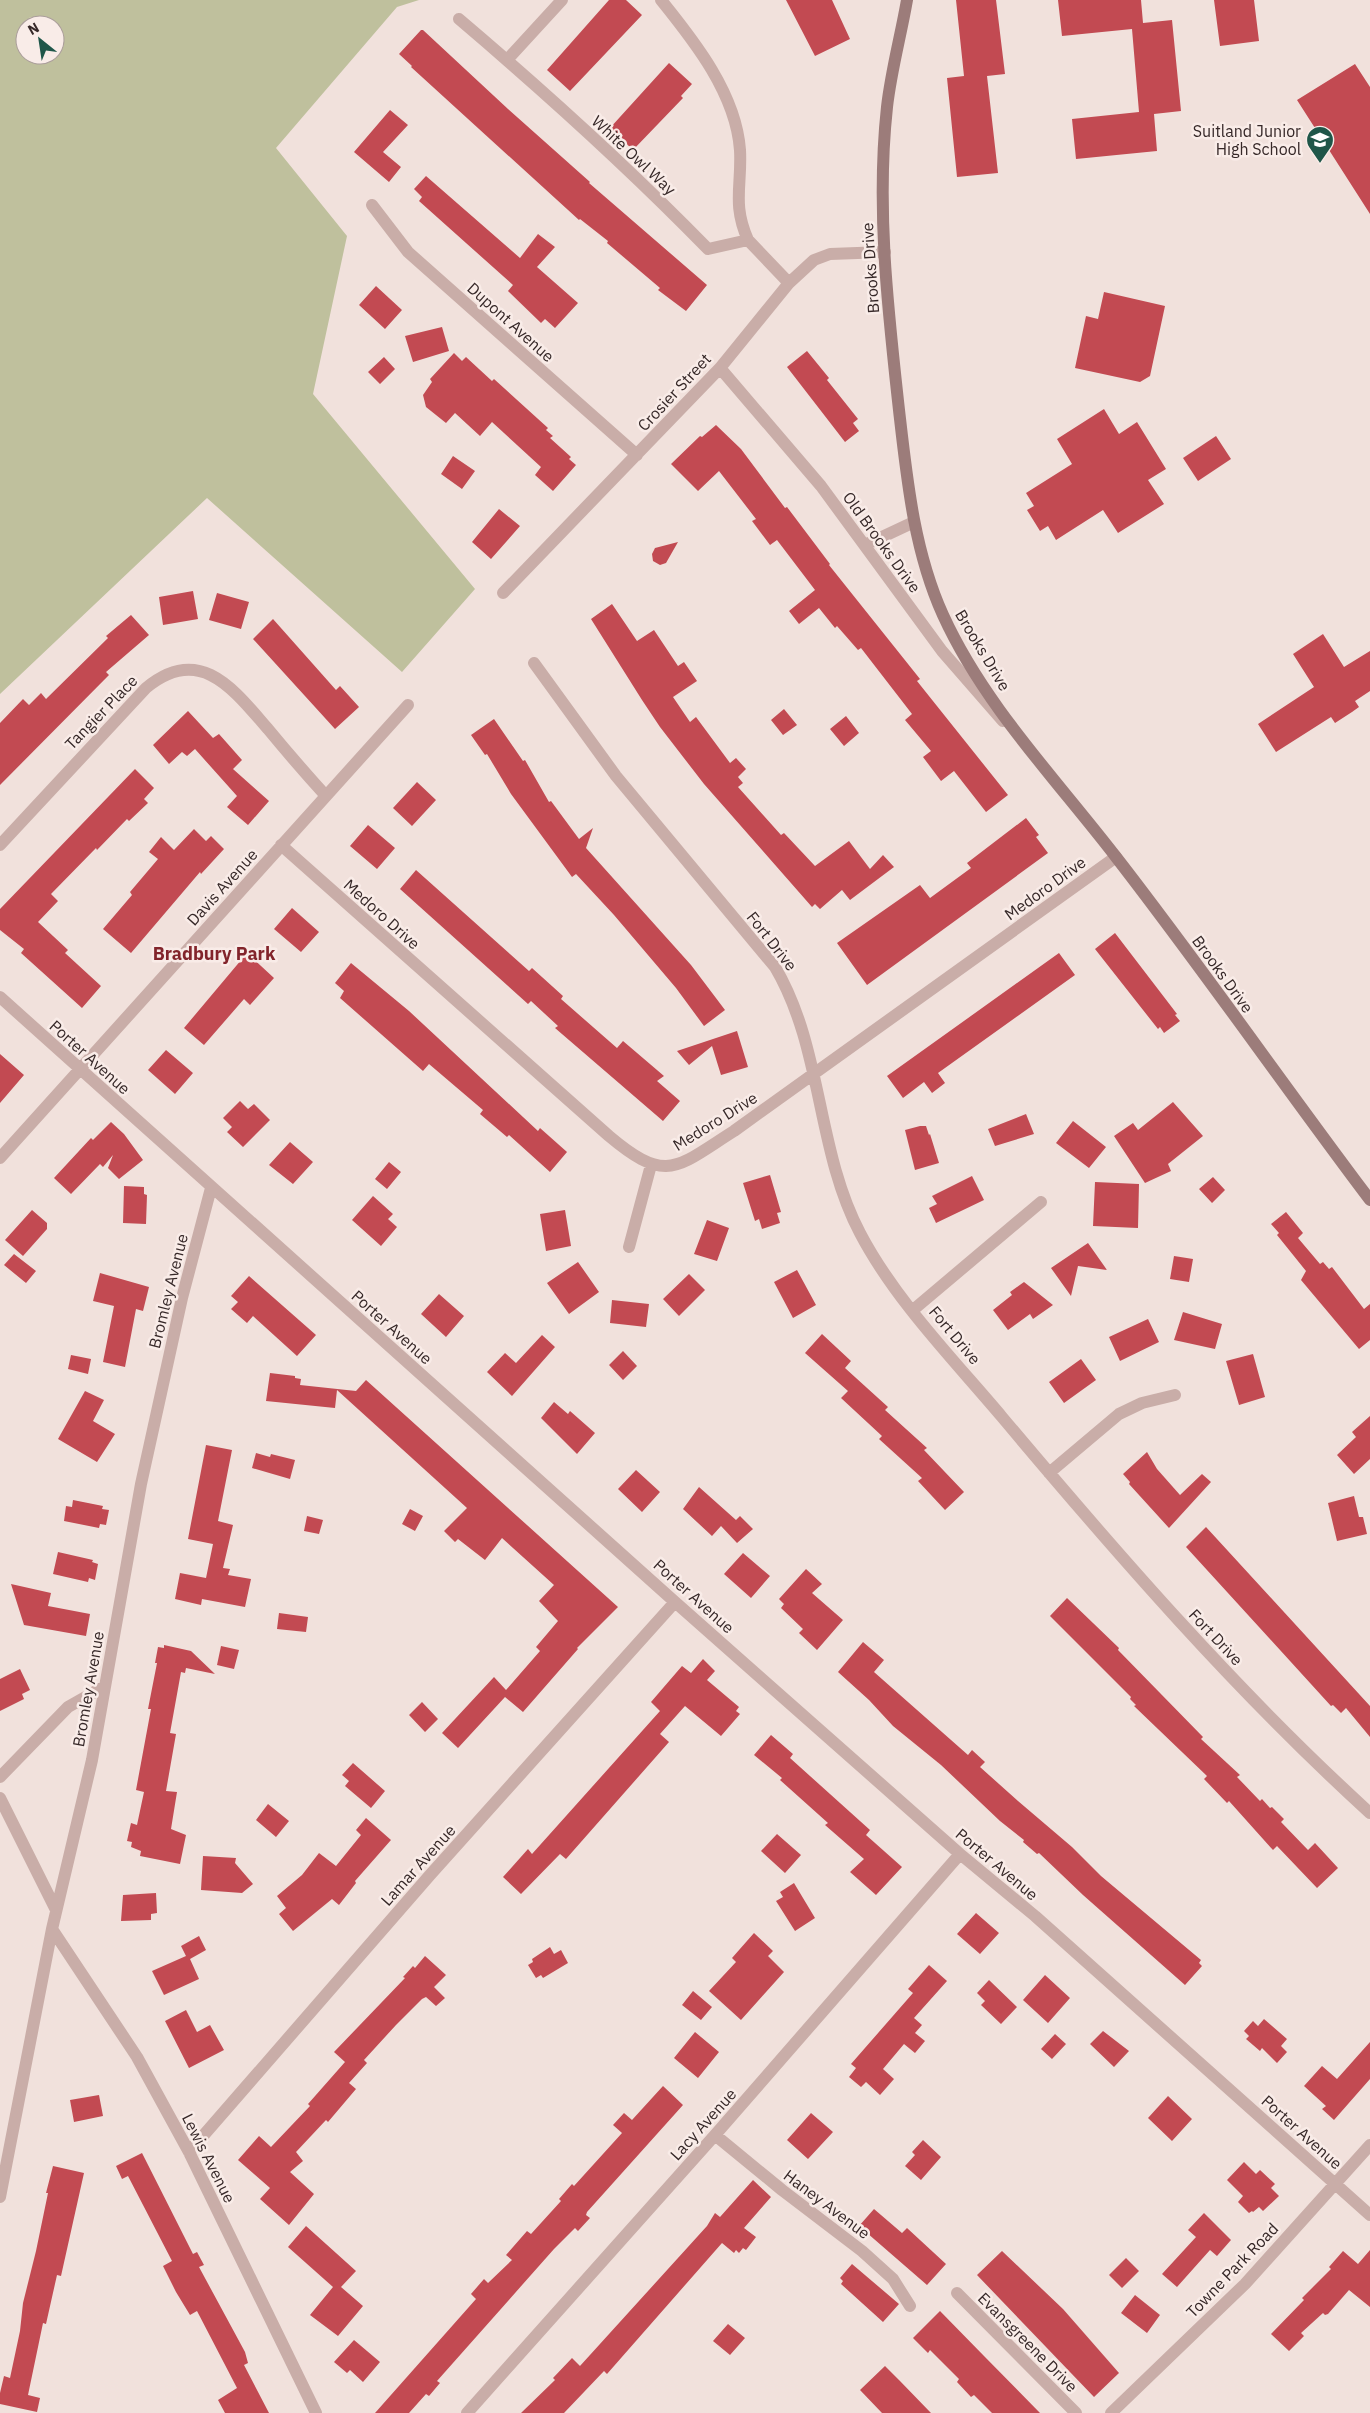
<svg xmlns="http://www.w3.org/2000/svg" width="1370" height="2413" font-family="'IBM Plex Sans',sans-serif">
<rect width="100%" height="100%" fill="#f1e1dc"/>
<!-- green -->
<path fill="#bfc09d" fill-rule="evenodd" d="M0 0H419L397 7 276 148 347 236 313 394 475 589 402 672 207 498 0 694ZM25 25H55V55H25Z"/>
<!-- building -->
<path fill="#c24a52" d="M609 0H626L642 15 570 91 547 70Z
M786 0H832L850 39 815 56Z
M956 0H996L1005 74 987 76 998 173 957 177 947 78 964 76Z
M1058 0H1141L1143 23 1172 20 1181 111 1154 114 1157 151 1076 159 1072 119 1139 112 1132 29 1062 36Z
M1214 0H1254L1259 41 1220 46Z
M421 30H423L508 109 590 182 589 183 707 285 686 311 658 290 660 288 607 243 608 241 580 219 579 220 411 67 412 66 399 54Z
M669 63 692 84 681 96 683 98 633 150 610 128Z
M1355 64 1370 87V214L1297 100Z
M390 110 408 125 383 152 401 167 389 182 354 152Z
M426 176 520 258 538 234 555 247 537 267 578 303 555 328 545 319 541 323 508 291 513 285 419 201 422 197 414 189Z
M376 286 402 310 385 329 359 305Z
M1104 292 1165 306 1150 376 1140 382 1075 368 1086 316 1098 319Z
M442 327 449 351 413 362 405 336Z
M807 351 829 378 827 380 858 419 853 423 859 431 845 442 787 367Z
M454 353 462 361 466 357 492 381 494 379 548 428 546 430 553 436 550 438 571 457 569 459 576 465 553 491 535 475 541 467 492 422 480 436 455 413 446 423 426 407 423 395 432 382 430 379Z
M384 357 395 369 380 384 368 372Z
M1104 409 1119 434 1137 422 1166 469 1148 480 1164 504 1118 533 1103 510 1056 540 1048 526 1040 531 1027 510 1034 506 1026 493 1072 464 1057 439Z
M716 425 741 449 785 508 787 507 830 564 829 565 920 679 917 681 1008 795 986 812 954 771 941 781 923 757 931 751 905 720 912 714 861 648 858 650 837 626 835 628 819 608 799 624 789 611 815 590 777 540 770 545 752 521 756 519 719 471 698 491 671 464 700 436 702 437Z
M1216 436 1231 459 1198 481 1183 458Z
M453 456 475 471 462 489 441 474Z
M499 509 520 526 491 559 472 542Z
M678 542 666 563 660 565 653 561 652 554 655 548Z
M193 591 198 619 163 625 159 597Z
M217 593 249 602 241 629 209 620Z
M612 604 637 641 654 630 678 666 684 662 697 681 673 697 690 722 696 717 730 763 736 758 746 769 738 777 743 783 738 787 781 835 784 833 815 866 849 841 870 869 883 855 894 867 850 900 842 890 820 909 815 904 812 907 704 784 660 727 642 700 591 619Z
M131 615 149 635 106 672 109 675 0 785V723L23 699 29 705 41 693 46 699 108 638 106 636Z
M273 619 336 690 340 686 359 707 335 729 253 639Z
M1323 634 1344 667 1370 651V691L1355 701 1359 707 1352 712 1335 723 1331 717 1276 752 1258 724 1314 687 1293 654Z
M784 709 797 725 783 735 771 720Z
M188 711 213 738 219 734 242 760 233 769 269 801 248 825 227 807 237 796 195 749 187 756 182 752 169 764 153 745Z
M846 716 859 733 844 746 830 729Z
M494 719 523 761 525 760 549 802 551 801 579 839 593 828 586 848 691 965 725 1010 704 1026 676 988 614 915 576 874 572 877 511 794 487 754 485 755 471 735Z
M135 769 154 788 144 799 148 803 129 821 127 819 97 850 96 848 51 894 58 901 38 922 68 950 65 953 101 986 82 1008 21 953 24 949 0 930V909Z
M417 782 436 800 412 826 393 808Z
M1026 818 1039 835 1036 837 1048 853 867 985 837 943 920 885 930 898 971 868 967 863Z
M368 825 395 848 377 869 350 846Z
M194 829 206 841 211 836 224 849 201 874 200 872 131 953 103 929 132 895 130 892 158 859 149 852 161 837 174 850Z
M416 870 529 971 532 968 563 996 561 999 617 1048 623 1041 664 1076 657 1081 680 1101 663 1121 555 1028 558 1026 531 1001 528 1004 400 889Z
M292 908 319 932 301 952 274 929Z
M1115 933 1177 1014 1175 1015 1180 1021 1164 1033 1160 1027 1158 1029 1095 949Z
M247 953 274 978 250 1005 244 999 204 1045 184 1028Z
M1059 953 1075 975 938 1073 945 1083 932 1093 924 1082 903 1098 887 1076Z
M351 963 409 1011 538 1131 540 1128 567 1152 550 1172 509 1135 507 1137 480 1114 483 1110 429 1064 423 1071 340 998 344 991 335 983Z
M737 1031 748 1067 721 1075 712 1046 689 1065 677 1051Z
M166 1050 193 1073 175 1094 148 1070Z
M0 1054 24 1075 0 1103Z
M240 1101 248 1109 254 1104 270 1120 243 1147 227 1132 232 1127 223 1118Z
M1173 1102 1203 1136 1168 1164 1171 1171 1145 1183 1114 1136 1133 1123 1138 1130Z
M1026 1114 1034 1134 995 1146 988 1129Z
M1073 1121 1106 1147 1089 1168 1056 1143Z
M111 1122 124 1134 143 1160 119 1179 108 1168 113 1155 103 1167 100 1164 71 1194 54 1178 91 1138 93 1140Z
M920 1126H926L929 1135 930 1134 939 1163 915 1170 905 1130Z
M290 1142 313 1162 293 1184 269 1165Z
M389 1162 401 1172 387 1189 375 1179Z
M770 1175 781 1212 777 1213 780 1223 762 1229 759 1219 755 1221 743 1183Z
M972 1176 984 1200 936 1223 929 1208 937 1204 932 1196Z
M1213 1177 1225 1190 1212 1203 1199 1189Z
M1095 1182 1139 1184 1138 1228 1093 1226Z
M124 1186 144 1187V1194L147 1195 146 1224 123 1223Z
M373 1196 393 1214 388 1219 397 1227 381 1246 352 1220Z
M32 1210 47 1223V1229L23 1256 5 1240Z
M565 1210 571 1246 546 1251 540 1214Z
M1286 1212 1303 1233 1298 1238 1320 1264 1323 1262 1329 1269 1332 1267 1364 1309 1370 1304V1340L1359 1349 1301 1280 1306 1271 1277 1235 1279 1233 1271 1224Z
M707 1220 729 1228 717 1261 694 1254Z
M1088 1243 1107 1270 1078 1266 1071 1296 1051 1268Z
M14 1254 36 1271 26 1283 4 1265Z
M1174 1256 1193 1259 1189 1282 1170 1279Z
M578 1262 599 1292 569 1314 547 1283Z
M797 1270 816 1305 793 1318 774 1282Z
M100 1273 149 1287 143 1311 136 1309 125 1367 103 1362 114 1306 93 1301Z
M689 1274 705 1290 679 1316 663 1299Z
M249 1276 316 1335 297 1356 253 1316 247 1323 231 1309 238 1302 231 1296Z
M1024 1282 1053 1305 1033 1319 1030 1314 1008 1330 993 1310 1012 1295 1010 1292Z
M439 1294 464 1316 446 1337 421 1314Z
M612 1300 649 1304 646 1327 610 1323Z
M1183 1312 1222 1324 1215 1349 1174 1340Z
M1148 1319 1159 1342 1120 1361 1109 1337Z
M822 1334 851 1361 845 1368 888 1407 885 1410 927 1448 924 1450 964 1492 945 1510 918 1481 922 1478 879 1439 882 1436 841 1398 848 1391 805 1353Z
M542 1335 555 1347 512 1396 487 1372 505 1353 516 1363Z
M623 1351 637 1366 623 1380 609 1365Z
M1253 1354 1265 1397 1239 1405 1226 1361Z
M71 1355 91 1359 88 1374 68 1369Z
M1081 1359 1096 1380 1064 1403 1049 1382Z
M270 1373 295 1376V1378L301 1379 300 1385 356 1391 366 1380 618 1607 577 1648 578 1649 523 1712 505 1697 458 1748 442 1733 494 1677 506 1690 540 1651 536 1647 558 1621 539 1601 554 1585 502 1538 485 1560 458 1539 455 1542 444 1531 467 1508 337 1390 335 1408 266 1401Z
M85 1391 104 1400 93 1421 115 1434 97 1462 58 1439Z
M554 1402 568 1414 570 1411 595 1433 577 1454 541 1418Z
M1370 1416V1459L1354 1474 1337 1455 1356 1437 1352 1432Z
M206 1445 232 1450 218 1521 233 1525 223 1568 230 1569 228 1575 251 1579 245 1607 202 1599 201 1605 175 1599 180 1573 206 1578 213 1544 188 1539Z
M1147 1452 1157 1469 1180 1495 1202 1474 1211 1482 1169 1528 1129 1484 1130 1482 1123 1474Z
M256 1453 270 1457 271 1454 295 1460 290 1479 252 1468Z
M636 1470 660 1492 642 1512 618 1489Z
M699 1487 736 1520 740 1516 753 1529 737 1543 721 1526 712 1536 683 1509Z
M1354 1496 1359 1517H1363L1367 1534 1337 1541 1328 1503Z
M73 1500 103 1506 102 1509 109 1510 106 1525 100 1524 99 1528 64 1521 66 1506 72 1507Z
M410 1509 423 1516 415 1531 402 1524Z
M307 1516 323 1520 319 1534 304 1531Z
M1206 1527 1370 1706V1737L1346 1708 1341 1713 1333 1705 1331 1706 1186 1547Z
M58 1552 93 1560 92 1562 98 1564 95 1580 89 1578 88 1582 53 1574Z
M743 1553 770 1576 751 1598 724 1574Z
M806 1569 822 1584 812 1593 843 1620 817 1650 799 1633 803 1629 781 1608 784 1604 779 1599Z
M11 1584 51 1593 48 1606 90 1614 86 1636 24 1625Z
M1067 1598 1119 1648 1118 1650 1203 1737 1201 1739 1240 1775 1237 1777 1260 1801 1262 1799 1270 1808 1272 1807 1284 1819 1281 1822 1308 1850 1315 1843 1338 1868 1317 1888 1277 1846 1273 1850 1229 1801 1227 1803 1204 1779 1207 1776 1134 1706 1136 1705 1130 1699 1131 1697 1050 1616Z
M279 1613 308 1617 306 1632 277 1629Z
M863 1642 884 1660 874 1672 968 1755 972 1750 985 1762 980 1767 1018 1801 1072 1847 1101 1876 1201 1960 1199 1963 1202 1966 1185 1985 1083 1895 1039 1853 1037 1854 1023 1842 1024 1840 1000 1821 941 1765 893 1726 869 1700 838 1672Z
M164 1645 191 1651 215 1674 186 1668 185 1673 181 1672 170 1733 176 1734 166 1791 177 1792 171 1829 186 1835 180 1864 140 1856 141 1851 131 1847 132 1842 127 1841 131 1823 137 1825 144 1792 136 1790 151 1709H148L157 1663H155L158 1647 164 1648Z
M221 1646 239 1650 234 1669 217 1665Z
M703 1659 715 1671 707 1680 739 1707 736 1711 740 1714 721 1736 685 1706 660 1734 669 1742 566 1859 560 1854 521 1894 503 1877 528 1849 532 1854 660 1711 651 1702 682 1666 691 1673Z
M20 1669 30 1690 22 1694 24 1699 0 1711V1679Z
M422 1702 438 1719 425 1732 409 1715Z
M771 1735 793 1754 790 1758 870 1830 866 1835 902 1867 876 1895 850 1872 864 1859 825 1825 828 1823 780 1780 782 1778 754 1755Z
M353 1763 385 1791 371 1808 345 1786 349 1781 342 1775Z
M268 1804 289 1821 276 1837 256 1820Z
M366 1818 391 1840 355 1881 356 1883 339 1905 332 1899 293 1931 279 1914 286 1908 277 1896 302 1875 319 1853 336 1866 361 1835 356 1830Z
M777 1834 801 1855 785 1873 761 1851Z
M203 1856 236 1858 235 1863 253 1884 242 1893 201 1890Z
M794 1883 815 1918 795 1931 776 1901 783 1897 780 1892Z
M156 1893 157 1913 151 1914V1920L121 1921 123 1895Z
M976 1913 999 1933 980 1954 957 1934Z
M754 1933 773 1951 768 1956 784 1972 741 2020 709 1991 736 1962 732 1958Z
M199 1936 206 1950 190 1959 199 1979 164 1995 152 1971 186 1956 181 1946Z
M550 1947 554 1954 561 1950 568 1963 543 1978 541 1975 536 1978 528 1965 533 1962 532 1959Z
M425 1956 446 1975 434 1987 445 1998 436 2006 426 1997 422 1999 396 2025 364 2060 367 2063 349 2083 356 2089 328 2122 326 2120 296 2152 303 2161 290 2172 314 2194 289 2225 260 2199 270 2188 238 2160 259 2136 271 2147 310 2106 308 2104 345 2062 334 2052 405 1978 403 1977 413 1966 415 1968Z
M929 1965 947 1981 914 2018 922 2025 915 2033 925 2041 915 2053 904 2044 883 2069 894 2079 880 2095 866 2082 861 2087 849 2077 856 2068 851 2064 913 1993 908 1989Z
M1045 1975 1070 1998 1048 2023 1023 2000Z
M989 1980 1017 2007 1001 2024 981 2005 985 2001 977 1993Z
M693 1991 712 2007 701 2020 682 2005Z
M186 2010 197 2032 210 2025 224 2050 189 2068 165 2021Z
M1264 2019 1287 2039 1281 2046 1287 2052 1277 2063 1262 2048 1260 2051 1246 2039 1249 2036 1244 2031 1253 2021 1258 2026Z
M1103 2031 1129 2051 1114 2067 1090 2044Z
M695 2032 719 2052 698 2078 674 2058Z
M1055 2034 1066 2044 1052 2059 1041 2049Z
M1370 2042V2079L1334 2120 1322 2109 1326 2106 1304 2086 1322 2066 1337 2079Z
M663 2086 683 2105 587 2212 586 2215 590 2218 578 2231 575 2228 554 2249 437 2381 440 2383 429 2396 426 2394 409 2413H375L476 2299 471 2294 484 2279 488 2283 512 2260 506 2255 527 2231 531 2234 561 2201 559 2199 572 2184 574 2186 622 2133 613 2125 624 2113 632 2120Z
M99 2095 103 2116 74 2122 70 2100Z
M1168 2096 1192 2119 1172 2141 1148 2118Z
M811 2113 833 2132 808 2159 787 2140Z
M923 2140 941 2157 921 2180 905 2166 915 2155 912 2152Z
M142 2153 193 2254 197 2252 204 2265 199 2267 245 2352 248 2363 244 2365 269 2413H225L218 2400 237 2388 197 2311 190 2315 176 2292 163 2266 172 2261 128 2176 122 2179 116 2166Z
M1244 2162 1256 2174 1260 2170 1275 2184 1271 2188 1279 2196 1263 2211 1259 2207 1253 2212 1252 2211 1249 2213 1238 2202 1243 2196 1227 2180Z
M53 2166 84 2173 61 2276 57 2275 46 2324 43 2323 28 2395 40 2398 37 2412 0 2404V2393L4 2376 10 2378 20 2331 23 2303 36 2251 48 2193H46Z
M753 2180 771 2197 744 2228 756 2237 746 2250 743 2248 739 2253 736 2250 734 2253 722 2243 607 2374 604 2371 564 2413H521L555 2380 553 2378 572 2358 580 2366 707 2226 715 2213 720 2217Z
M874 2209 902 2233 907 2228 946 2264 927 2285 859 2226Z
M1204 2213 1231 2240 1217 2256 1210 2250 1177 2287 1162 2274 1196 2237 1188 2230Z
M306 2226 356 2271 341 2287 363 2306 338 2336 310 2315 333 2287 288 2247Z
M1370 2250V2307L1349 2290 1328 2314 1325 2315 1323 2313 1301 2333 1304 2336 1289 2351 1271 2334 1304 2300 1302 2298 1331 2269 1329 2267 1343 2251 1358 2264Z
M1002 2251 1063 2309 1119 2373 1094 2397 977 2275Z
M1126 2258 1139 2271 1122 2288 1109 2275Z
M852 2264 899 2304 883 2322 841 2284 843 2281 840 2278Z
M1135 2295 1160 2315 1147 2333 1121 2313Z
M940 2311 984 2356 1040 2413H992L974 2395 971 2397 957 2382 959 2379 930 2350 928 2353 913 2338Z
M728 2324 745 2338 730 2355 713 2341Z
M354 2340 380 2362 363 2382 350 2370 347 2373 334 2362Z
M885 2366 899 2380 931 2413H882L860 2390Z"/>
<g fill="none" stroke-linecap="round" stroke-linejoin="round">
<!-- street -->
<path stroke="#c9ada8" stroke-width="12" d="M661 0C695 42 736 94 740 150 742 186 732 204 748 240
M459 19C545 92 629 168 708 249L748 240 789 283
M507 60 562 0
M372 205 408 252 637 455
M720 368 821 486 942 651 1003 721
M865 545 914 522
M503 593 720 368 789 283 814 260 830 254 885 252
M534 663 616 776 775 967C823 1048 816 1150 860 1233 895 1300 954 1360 1002 1417 1118 1555 1237 1692 1370 1813
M0 845 146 688C200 643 234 690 268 729 287 752 306 774 326 796
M281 845 609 1136C667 1185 677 1167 734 1131L1116 857
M0 997 675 1602 960 1854 1035 1916 1370 2215
M0 1158 408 705
M629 1247 651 1165
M913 1310 1041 1202
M1049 1473 1119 1414 1142 1403 1175 1395
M0 1777 68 1707 105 1686
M0 1798 56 1910
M52 1929 137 2057 189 2152 316 2413
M715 2135 782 2190 862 2251 893 2279 910 2306
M189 2152 430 1875 675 1602
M0 2197 52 1929 92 1760 141 1484 182 1298 211 1188
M957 2293 1076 2413
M467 2413 715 2135 960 1854
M1111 2413 1245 2284 1370 2145"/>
<!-- secondary -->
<path stroke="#9c7c7a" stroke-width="12" d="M907 0C901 35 891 71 887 107 876 208 888 310 899 410 907 480 914 551 943 615 984 705 1056 779 1116 857 1203 969 1284 1086 1370 1200"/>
</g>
<!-- icons -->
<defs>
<symbol id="school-pin" viewBox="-11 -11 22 30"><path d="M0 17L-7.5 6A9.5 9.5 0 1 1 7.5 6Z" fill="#1f5649" stroke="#f9ece8"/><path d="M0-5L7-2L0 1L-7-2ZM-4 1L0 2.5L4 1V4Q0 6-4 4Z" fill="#fff"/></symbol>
</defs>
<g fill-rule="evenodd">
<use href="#school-pin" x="1304" y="124" width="32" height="43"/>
</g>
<g text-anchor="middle" stroke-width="5" stroke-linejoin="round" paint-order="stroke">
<!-- poi labels -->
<g font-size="16" fill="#362828" stroke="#f9ece8" text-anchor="end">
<text x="1301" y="137">Suitland Junior<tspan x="1301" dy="18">High School</tspan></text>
</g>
<!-- street labels -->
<g font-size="16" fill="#362828" stroke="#f9ece8">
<text transform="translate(634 155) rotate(43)" y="6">White Owl Way</text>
<text transform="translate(870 268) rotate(-94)" y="6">Brooks Drive</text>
<text transform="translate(511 322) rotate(42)" y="6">Dupont Avenue</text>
<text transform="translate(674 392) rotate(-47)" y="6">Crosier Street</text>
<text transform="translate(882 542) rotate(54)" y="6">Old Brooks Drive</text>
<text transform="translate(983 650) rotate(59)" y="6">Brooks Drive</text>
<text transform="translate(101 712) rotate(-46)" y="6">Tangier Place</text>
<text transform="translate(222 887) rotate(-48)" y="6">Davis Avenue</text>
<text transform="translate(1045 888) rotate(-36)" y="6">Medoro Drive</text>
<text transform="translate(382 914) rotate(42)" y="6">Medoro Drive</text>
<text transform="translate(772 941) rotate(52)" y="6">Fort Drive</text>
<text transform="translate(1223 974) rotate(54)" y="6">Brooks Drive</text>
<text transform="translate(90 1057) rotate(42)" y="6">Porter Avenue</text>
<text transform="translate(715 1121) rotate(-32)" y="6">Medoro Drive</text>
<text transform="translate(168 1291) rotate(-76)" y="6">Bromley Avenue</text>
<text transform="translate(392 1327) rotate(42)" y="6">Porter Avenue</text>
<text transform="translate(955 1335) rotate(50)" y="6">Fort Drive</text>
<text transform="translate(694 1596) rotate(42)" y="6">Porter Avenue</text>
<text transform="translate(1216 1637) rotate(47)" y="6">Fort Drive</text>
<text transform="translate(88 1689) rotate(-80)" y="6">Bromley Avenue</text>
<text transform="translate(997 1864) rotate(40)" y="6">Porter Avenue</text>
<text transform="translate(418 1865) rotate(-48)" y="6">Lamar Avenue</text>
<text transform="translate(703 2124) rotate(-48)" y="6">Lacy Avenue</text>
<text transform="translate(1302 2132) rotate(42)" y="6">Porter Avenue</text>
<text transform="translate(209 2158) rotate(63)" y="6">Lewis Avenue</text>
<text transform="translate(827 2204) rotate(37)" y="6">Haney Avenue</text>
<text transform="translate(1232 2270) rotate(-46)" y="6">Towne Park Road</text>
<text transform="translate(1028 2342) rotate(45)" y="6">Evansgreene Drive</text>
</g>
<!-- neighbourhood labels -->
<g font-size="18" font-weight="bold" fill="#82242b" stroke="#f9ece8">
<text x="214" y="960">Bradbury Park</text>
</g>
</g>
<!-- north arrow -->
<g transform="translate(40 40) rotate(330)"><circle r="24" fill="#f9ece8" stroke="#ab9e9b"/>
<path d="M0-4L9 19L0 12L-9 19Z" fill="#1f5649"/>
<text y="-8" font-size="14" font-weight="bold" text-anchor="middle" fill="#362828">N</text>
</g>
</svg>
